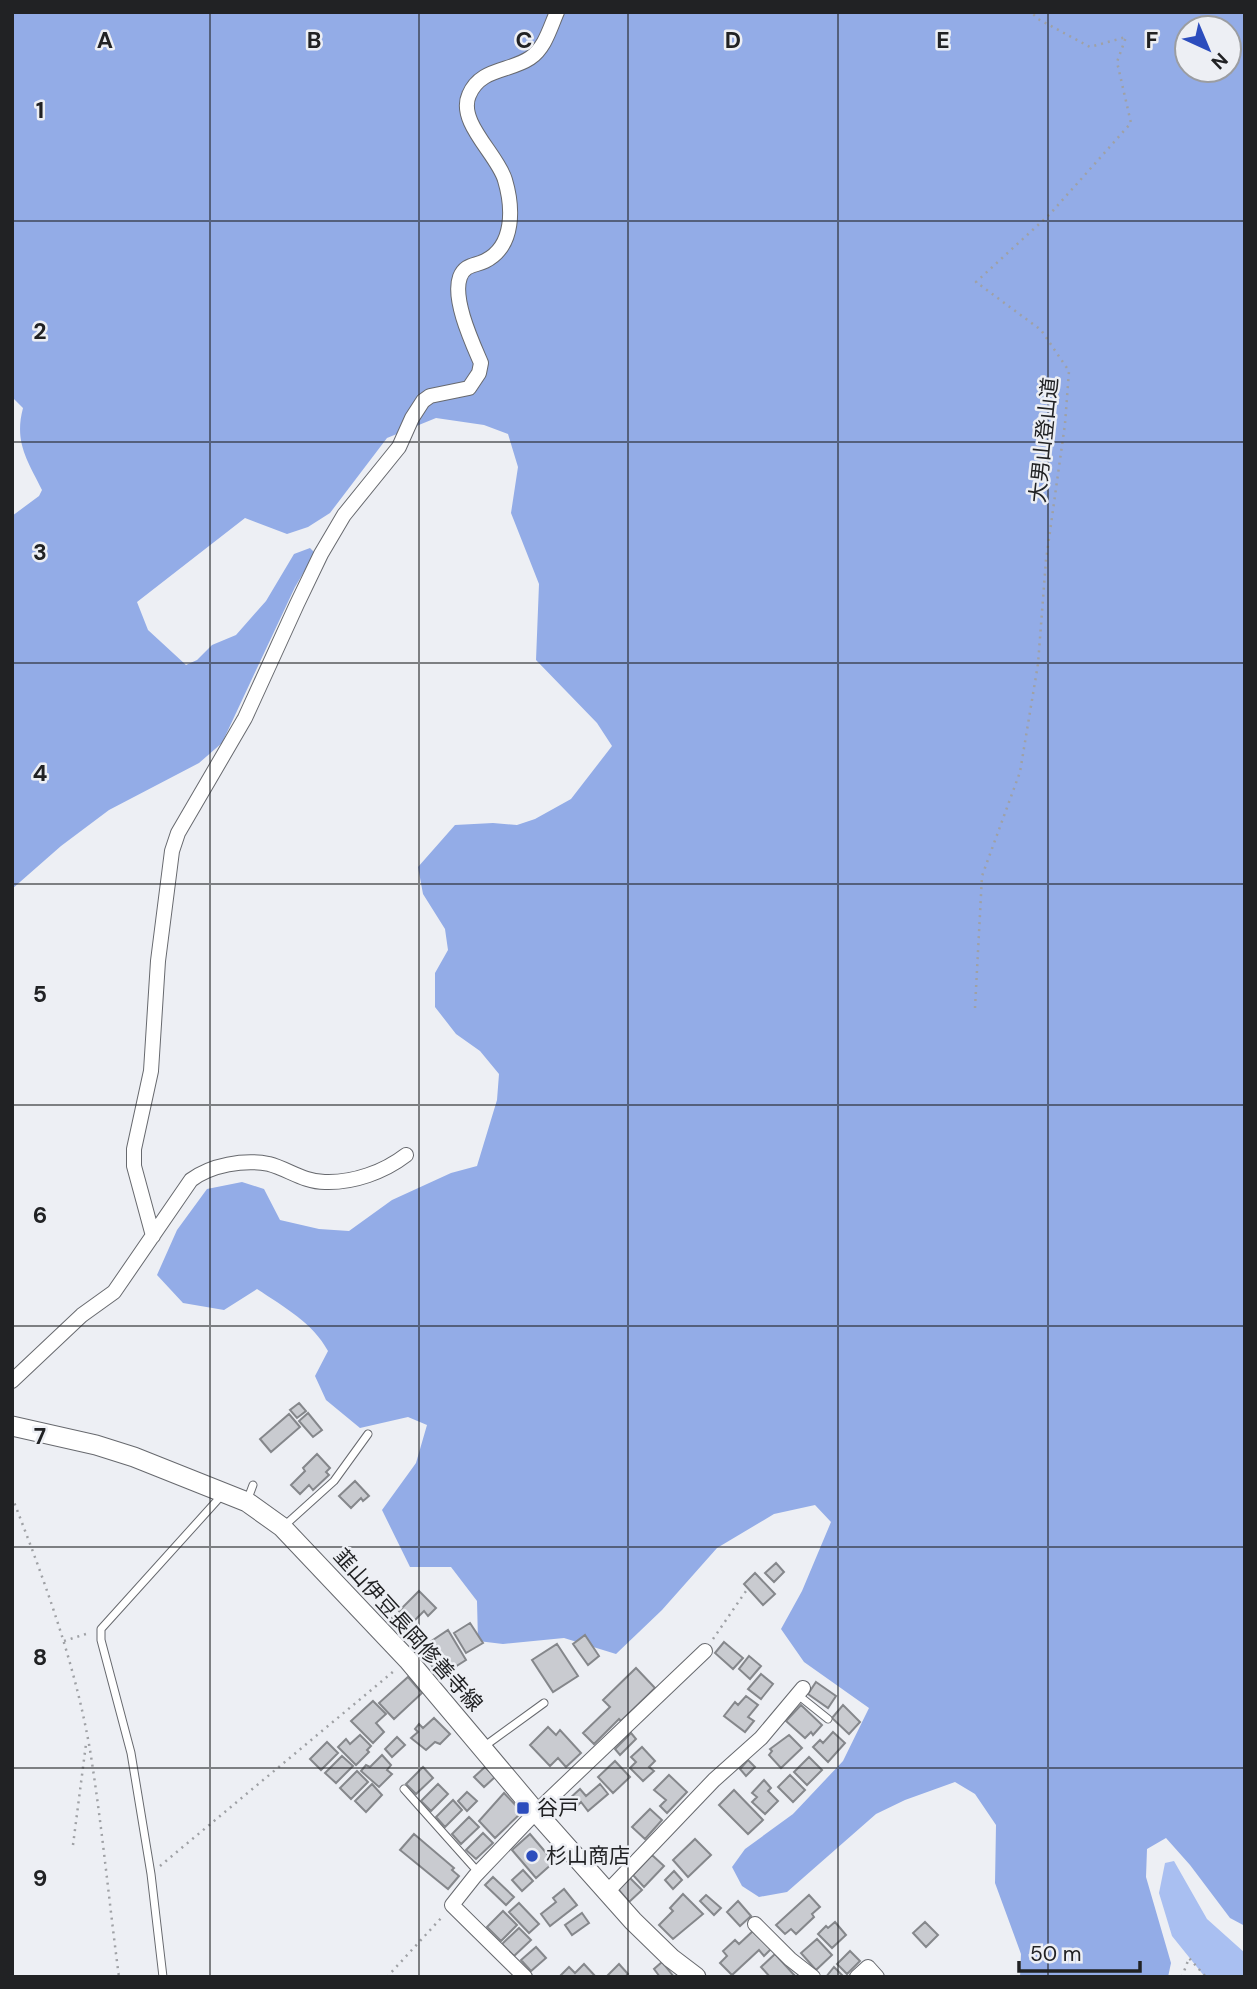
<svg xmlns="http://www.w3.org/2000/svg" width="1257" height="1989" font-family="'DM Sans','Noto Sans JP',sans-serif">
<rect width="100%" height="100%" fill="#edeff4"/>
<!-- green -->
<path fill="#a9bff1" d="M1174 1861 1207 1919 1245 1953V1977H1205L1172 1936 1159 1893 1165 1863Z"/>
<!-- forest -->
<path fill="#93ace7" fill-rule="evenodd" d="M12 12H1245V1926L1230 1918 1190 1865 1166 1838 1147 1849 1146 1877 1171 1963 1168 1977H1020L1021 1954 995 1883 996 1825 975 1794 955 1782 905 1800 876 1814 787 1892 759 1897 742 1886 732 1867 745 1849 793 1814 843 1761 869 1708 804 1662 781 1629 802 1591 831 1522 815 1505 774 1514 717 1548 662 1610 616 1654 564 1638 503 1644 478 1641 477 1601 451 1567H410L382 1510 416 1463 427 1425 408 1417 360 1428 326 1400 315 1376 328 1351C313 1323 284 1307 257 1289L224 1310 183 1303 157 1275 177 1230 207 1189 242 1182 264 1189 280 1220 319 1229 349 1231 392 1200 451 1173 477 1166 497 1100 499 1074 480 1051 456 1034 435 1007V973L448 950 445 929 423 894 418 867 455 825 493 823 517 825 535 819 571 799 612 746 597 723 536 660 539 584 511 513 518 467 508 434 484 425 436 418 387 438 330 513 308 527 287 534 245 518 137 602 148 630 186 665 197 660 212 645 236 635 266 601 294 554 310 548 315 553 295 587 222 743 199 763 109 810 61 846 12 889V516L39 496 42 490C27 460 14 442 23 408L12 397ZM1187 28H1229V70H1187Z"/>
<!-- building -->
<path fill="#c9cbd0" stroke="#85878b" stroke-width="2" d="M299 1403 306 1411 297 1418 290 1410Z
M308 1413 322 1430 313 1437 299 1421Z
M289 1414 300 1427 271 1452 260 1439Z
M317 1454 330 1468 326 1472 329 1475 313 1490 309 1485 300 1494 291 1485 305 1471 303 1468Z
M355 1481 369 1496 363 1501 361 1498 351 1508 339 1496Z
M776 1563 784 1572 774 1582 765 1573Z
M755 1573 775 1594 763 1605 744 1584Z
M419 1591 436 1608 428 1616 424 1611 411 1624 399 1611Z
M396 1614 409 1627 402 1633 390 1620Z
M470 1623 483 1643 466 1653 454 1633Z
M448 1630 466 1660 439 1677 421 1648Z
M585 1635 599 1656 588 1665 573 1644Z
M724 1642 743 1658 733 1669 715 1653Z
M557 1644 578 1676 553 1692 532 1660Z
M749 1656 761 1666 750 1679 739 1669Z
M636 1668 655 1688 621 1721 619 1719 594 1744 583 1733 610 1707 603 1700Z
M761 1674 773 1684 761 1699 748 1689Z
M408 1677 422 1693 394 1719 379 1703Z
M816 1682 836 1696 828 1708 808 1694Z
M746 1696 758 1705 748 1717 754 1721 745 1732 724 1716 735 1702 738 1705Z
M373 1701 386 1714 376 1723 384 1732 373 1743 351 1721Z
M801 1705 822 1725 813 1735 811 1732 805 1738 786 1721Z
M843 1705 860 1722 849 1734 832 1718Z
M434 1718 450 1734 440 1744 435 1742 426 1750 411 1738 418 1732 415 1729 419 1724 423 1728Z
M548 1727 556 1735 560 1730 581 1753 566 1767 558 1758 550 1766 530 1745Z
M833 1732 845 1743 828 1762 813 1747 820 1740 823 1743Z
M631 1733 636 1739 620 1755 615 1749Z
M360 1735 371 1746 367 1750 369 1752 356 1765 338 1747 346 1739 350 1744Z
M789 1735 802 1748 781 1768 769 1755 772 1751 770 1749Z
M397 1737 405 1745 392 1757 385 1749Z
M327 1742 338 1753 321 1770 310 1759Z
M642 1747 655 1761 649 1767 654 1771 643 1781 630 1768 636 1762 631 1757Z
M382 1755 391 1765 387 1770 392 1774 379 1787 361 1771 366 1765 370 1767Z
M342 1756 353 1766 336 1783 325 1773Z
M809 1757 822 1770 807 1785 794 1772Z
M748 1760 755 1767 746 1776 740 1769Z
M615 1761 630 1777 613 1793 598 1777Z
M423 1767 433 1778 416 1794 406 1784Z
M485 1767 495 1777 484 1787 474 1777Z
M357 1771 368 1782 351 1799 340 1788Z
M669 1775 687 1792 667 1813 660 1806 666 1800 654 1790Z
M790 1775 805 1790 793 1802 778 1787Z
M764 1780 771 1788 768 1791 778 1801 765 1814 752 1802 757 1797 752 1793Z
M372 1784 382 1795 366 1812 355 1801Z
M438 1784 448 1794 431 1811 421 1801Z
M600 1784 608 1794 588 1811 581 1802 576 1807 569 1799 580 1789 586 1796Z
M734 1790 763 1820 748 1834 719 1805Z
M467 1792 477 1801 467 1811 458 1801Z
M504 1793 522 1812 495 1838 479 1821Z
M453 1800 462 1810 445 1827 436 1817Z
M650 1809 662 1820 645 1839 632 1827Z
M469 1817 479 1827 461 1844 452 1834Z
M483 1833 493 1843 476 1859 466 1850Z
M414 1834 454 1868 452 1870 459 1876 448 1889 400 1850Z
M530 1834 554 1862 536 1878 512 1850Z
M695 1839 711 1855 688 1877 673 1860Z
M652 1855 664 1866 644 1887 633 1875Z
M523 1870 533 1881 522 1891 512 1880Z
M674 1871 682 1880 673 1889 665 1880Z
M493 1877 514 1897 506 1905 485 1885Z
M630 1878 642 1890 629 1902 618 1889Z
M564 1889 577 1905 550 1926 541 1914 556 1902 553 1898Z
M683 1894 703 1914 673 1939 659 1925 673 1911 670 1908Z
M706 1895 721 1908 714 1915 700 1901Z
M809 1895 820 1907 812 1914 814 1917 796 1934 791 1929 785 1934 776 1925Z
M738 1901 751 1916 740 1926 727 1912Z
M519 1903 539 1924 529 1933 509 1912Z
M503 1911 517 1925 501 1941 487 1927Z
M582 1913 589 1923 572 1935 565 1925Z
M835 1922 846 1935 832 1948 818 1934 826 1926 828 1928Z
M925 1922 938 1935 926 1947 913 1933Z
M519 1928 531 1940 514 1956 502 1944Z
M753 1931 771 1949 764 1956 759 1950 732 1975 720 1963 727 1956 723 1951 735 1940 739 1944Z
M817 1939 832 1955 816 1970 801 1953Z
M536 1947 546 1958 531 1971 521 1960Z
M850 1951 860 1961 847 1974 837 1964Z
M775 1954 796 1977H770L761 1967Z
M662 1962 674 1977H660L654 1969Z
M584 1964 596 1977H559L569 1967 575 1973Z
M619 1964 628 1974 625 1977H606Z
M834 1967 844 1977H826Z"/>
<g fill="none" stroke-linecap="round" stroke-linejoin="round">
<defs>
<path id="service" d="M247 1501 253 1485
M284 1526 334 1481 368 1434
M798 1695 828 1719
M482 1748 544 1703
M404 1789 478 1872
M163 1977 151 1874 131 1753 101 1640V1629L222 1495"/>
<path id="minor" d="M153 1236 134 1166V1149L151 1071 158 961 172 851 178 833 245 718 297 604 321 554 344 515 399 447 412 418 423 401 430 396 469 388 479 373 481 363C472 342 452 299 460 277 465 264 475 266 485 261 515 246 513 207 505 180 498 155 457 122 469 95 480 68 509 72 530 58 545 48 550 28 557 12
M12 1381 82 1315 114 1292 191 1180C211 1165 244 1159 269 1164 288 1169 304 1182 325 1182 353 1183 384 1172 406 1155
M607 1892 714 1780 761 1738 803 1688
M755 1924 790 1959 813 1977
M525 1977 452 1905 475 1876 536 1812 705 1651
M857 1977 868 1967 877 1977"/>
<path id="secondary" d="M12 1426 96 1445 134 1457 247 1502 282 1527 408 1660 536 1812 633 1921 671 1958 696 1977"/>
</defs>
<!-- service casing -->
<use href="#service" stroke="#67696e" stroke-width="9"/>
<!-- minor casing -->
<use href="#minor" stroke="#67696e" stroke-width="16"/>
<!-- secondary casing -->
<use href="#secondary" stroke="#67696e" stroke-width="21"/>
<!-- path -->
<path stroke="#9fa1a5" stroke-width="2.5" stroke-dasharray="2 5" stroke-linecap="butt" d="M975 1008 982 876 1020 772 1038 664 1046 560 1065 424 1069 371 1041 330 976 282 1050 214 1131 123 1117 62 1126 37 1090 47 1038 19 1031 12
M12 1497C44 1579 75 1663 90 1750 102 1825 109 1902 119 1977
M713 1639 746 1591
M64 1641 89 1633
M73 1845 86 1744
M160 1866 394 1671
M387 1977 443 1916
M1182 1977 1189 1958 1206 1977"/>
<!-- service -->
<use href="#service" stroke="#fff" stroke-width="7"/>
<!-- minor -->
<use href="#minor" stroke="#fff" stroke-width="14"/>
<!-- secondary -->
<use href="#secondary" stroke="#fff" stroke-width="19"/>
</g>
<!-- grid -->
<path fill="none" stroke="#212224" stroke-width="2" stroke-opacity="0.55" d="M210 12V1977M419 12V1977M628 12V1977M838 12V1977M1048 12V1977M12 221H1245M12 442H1245M12 663H1245M12 884H1245M12 1105H1245M12 1326H1245M12 1547H1245M12 1768H1245"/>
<!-- markers -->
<g fill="#2c4dbd" stroke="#edeff4" stroke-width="2.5">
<rect x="516" y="1801" width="14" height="14" rx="3.5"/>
<circle cx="532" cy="1856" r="7"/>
</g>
<g text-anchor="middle" stroke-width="5" stroke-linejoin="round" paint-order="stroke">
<!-- street labels -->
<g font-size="21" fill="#212224" stroke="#edeff4">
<text transform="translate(1044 440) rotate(-84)" y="7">大男山登山道</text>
<text transform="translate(408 1630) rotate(48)" y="7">韮山伊豆長岡修善寺線</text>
</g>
<!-- poi labels -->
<g font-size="21" fill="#212224" stroke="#edeff4" text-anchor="start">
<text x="537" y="1815">谷戸</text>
<text x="546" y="1863">杉山商店</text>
</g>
</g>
<g font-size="23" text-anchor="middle" font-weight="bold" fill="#212224" stroke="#edeff4" stroke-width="5" stroke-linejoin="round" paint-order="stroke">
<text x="105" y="48">A</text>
<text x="314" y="48">B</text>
<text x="524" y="48">C</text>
<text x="733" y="48">D</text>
<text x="943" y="48">E</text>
<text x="1152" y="48">F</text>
<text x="40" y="118">1</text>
<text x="40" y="339">2</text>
<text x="40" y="560">3</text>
<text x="40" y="781">4</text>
<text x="40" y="1002">5</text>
<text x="40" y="1223">6</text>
<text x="40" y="1444">7</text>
<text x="40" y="1665">8</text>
<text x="40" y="1886">9</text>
</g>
<!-- border -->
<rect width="1257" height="1989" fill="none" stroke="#212224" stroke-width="28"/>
<!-- north arrow -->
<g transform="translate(1208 49) rotate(136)"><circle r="33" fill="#edeff4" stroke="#9b9da1" stroke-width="2"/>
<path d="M0-5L12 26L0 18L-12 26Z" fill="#2c4dbd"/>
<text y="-10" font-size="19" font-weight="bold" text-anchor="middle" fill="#212224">N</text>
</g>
<!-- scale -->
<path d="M1019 1961v10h121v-10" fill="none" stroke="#212224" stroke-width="3.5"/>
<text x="1030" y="1961" font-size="21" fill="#212224" stroke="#edeff4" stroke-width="5" paint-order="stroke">50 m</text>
</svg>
